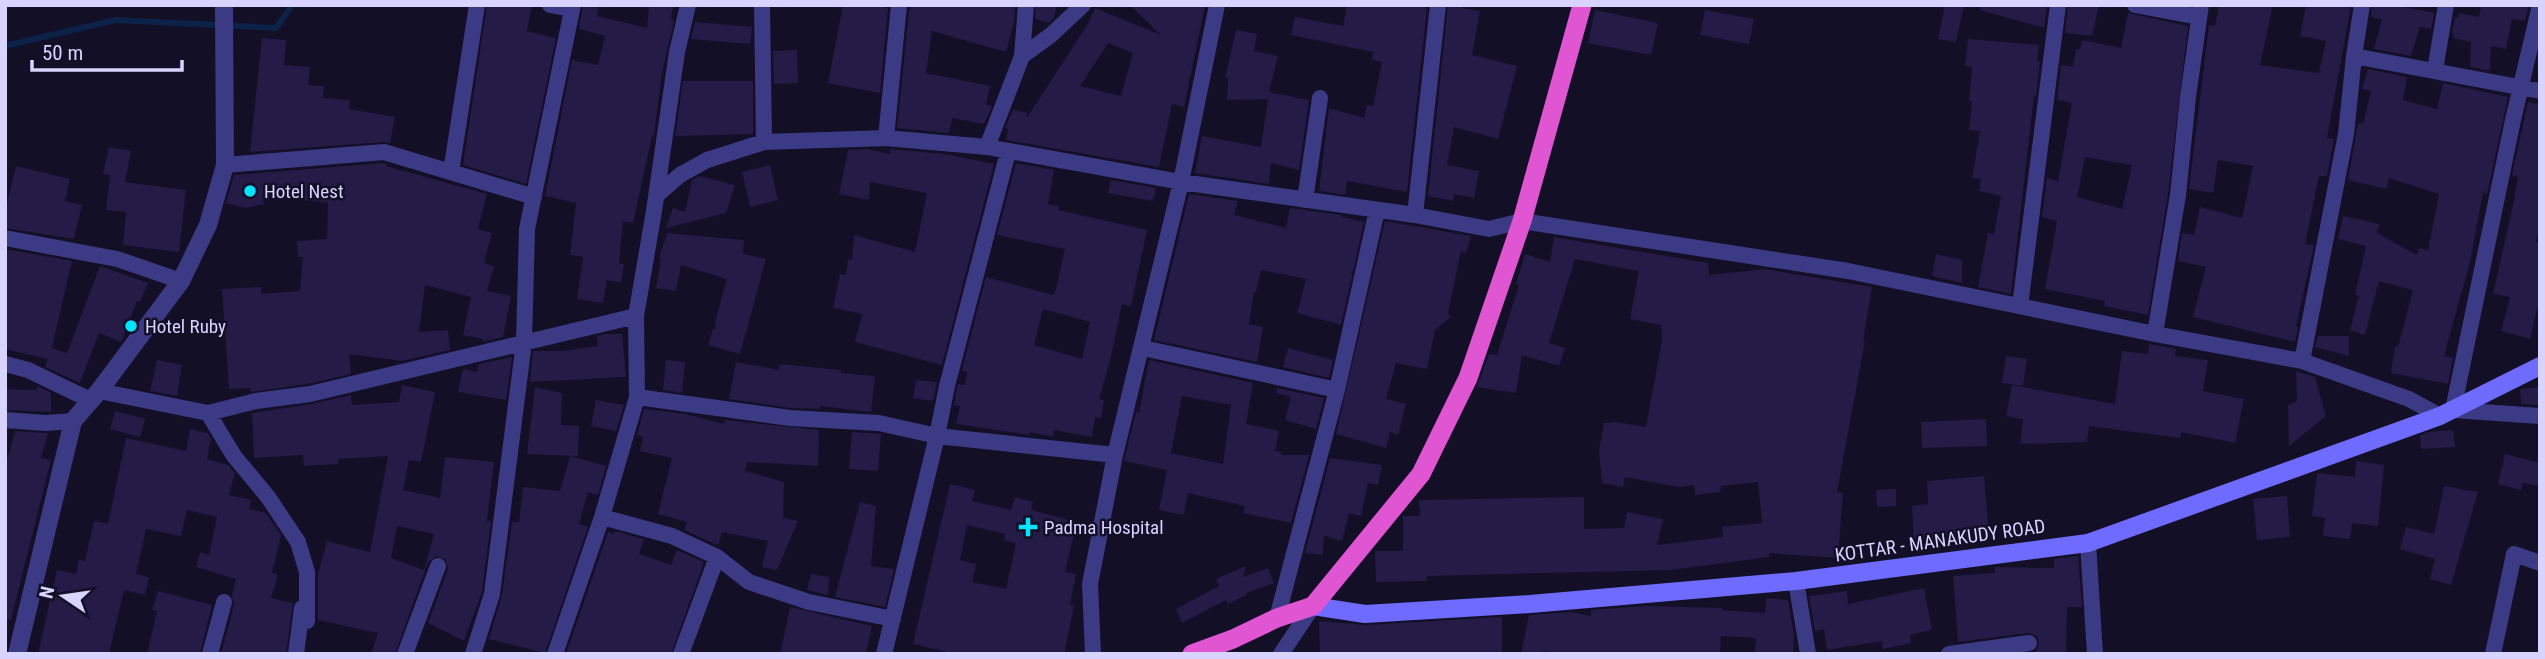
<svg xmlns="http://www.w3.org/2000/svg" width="2545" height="659" font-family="'Roboto Condensed',sans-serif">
<rect width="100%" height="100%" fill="#130f26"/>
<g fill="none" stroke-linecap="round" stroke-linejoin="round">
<!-- stream -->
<path stroke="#0c2248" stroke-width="6" d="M5 46 115 20 276 28 292 5"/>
</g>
<!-- building -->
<path fill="#241b47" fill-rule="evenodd" d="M487 5H532L527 31 556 38 526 184 463 165Z
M583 5H599L597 16 647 28 649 5H673L671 20 674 21 662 73 654 136H652L633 223 623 221 619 264H624L621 283 607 280 603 303 577 299 583 257 570 255 576 203 545 196 572 60 598 65 605 36 579 29Z
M843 5H872L888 8 880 93 828 83Z
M912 5H1015L1014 23 1006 52 932 31 926 73 990 86 986 105 992 106 984 124 952 118 949 133 897 128 909 12Z
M1036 5H1057L1054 18 1048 23 1035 19Z
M1130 5H1205L1184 107 1172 104 1159 167 1006 140 1008 129 1005 128 1013 110 1028 113 1026 119 1089 22 1095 8 1161 35ZM1108 43 1133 53 1121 96 1080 86Z
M1347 5H1413L1427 8 1407 192 1347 181 1345 195 1319 191 1329 108 1364 118 1367 105 1373 106 1382 62 1372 60 1373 52 1291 35 1295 17 1343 26Z
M1448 5H1463L1462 8 1480 11 1472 55 1517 66 1498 139 1454 127 1447 165 1479 171 1474 198 1454 194 1453 201 1428 196Z
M1945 5H1964L1956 42 1938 39Z
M1981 5H2047L2044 28 1980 10Z
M2068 5H2099L2092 36 2065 33Z
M2219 5H2273L2260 65 2319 73 2326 41 2300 36 2306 5H2351L2327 138 2334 139 2327 176H2319L2305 244 2314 245 2296 326 2298 327 2295 342 2193 317 2206 267 2178 261 2182 233 2194 235 2200 207 2242 218 2253 166 2218 160 2213 193 2189 189 2209 25 2215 26Z
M2372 5H2395L2434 13 2431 29 2420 27 2411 56 2374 49 2382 19 2371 17Z
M2481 5H2529L2525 21 2512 19 2506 49 2491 46 2490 71 2470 67 2471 42 2453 38 2454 34 2452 33 2455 17 2458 18 2459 13 2479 17Z
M1595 10 1658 23 1651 55 1588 43Z
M1705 10 1754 19 1749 44 1700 35Z
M2128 13 2188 26 2168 194 2148 315 2104 306 2105 301 2045 289 2057 221 2042 217 2047 178 2058 181 2072 103 2057 100 2061 65 2073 67 2076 49H2080L2082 40 2121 48ZM2085 157 2132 165 2122 209 2077 197Z
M695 22 752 27 750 44 691 39Z
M1236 30 1257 34 1254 51 1278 56 1269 92 1309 100 1299 170 1271 163 1269 184 1195 173 1202 136 1261 147 1268 99 1227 100 1228 78H1225Z
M262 38 286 40 284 65 310 67 308 85 324 86 323 98 350 100 349 109 395 117 390 143 383 142 250 152Z
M1968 39 2039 45 2037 61 2040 62 2036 96H2034L2011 294 1978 287 1988 233 1994 234 2001 196 1979 191 1981 179 1972 178 1980 131 1969 130 1972 101H1969L1972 67 1965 66Z
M797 50 798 83 774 84 773 51Z
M2368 69 2407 77 2403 100 2437 109 2443 83 2508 97 2487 194 2483 192 2470 262 2444 356 2453 358 2448 384 2391 373 2395 346 2398 347 2413 290 2379 281 2365 335 2350 330 2359 296 2355 295 2366 246 2338 239 2343 216 2379 224 2377 233 2417 255 2419 248 2428 250 2439 194 2389 178 2387 189 2348 180 2358 123 2363 124 2371 91 2362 89Z
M683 81H753V134L675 136Z
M2528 102 2540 105V223L2536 242 2540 243V297L2530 339 2501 331 2510 297 2493 294 2514 201 2518 177 2512 175Z
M109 147 131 151 125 182 186 190 179 252 123 245 126 212 106 210 110 175 103 174Z
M867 149 890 154V149L946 154 994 164 942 365 855 342 862 314 833 308 840 274 846 275 848 259 852 260 854 235 915 252 927 193 870 182 869 200 839 194 848 150Z
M383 163 386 164V166L487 194 478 229 492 233 484 263 494 266 487 291 511 296 503 337 482 342 483 339 463 335 471 297 425 285 419 332 448 330 450 350 402 361 349 354 351 374 308 384 251 392 250 388 229 389 222 289 261 287V294L300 291 303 257H298L297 241 327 239 328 203 262 195 264 204 246 208 226 203 234 175Z
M1016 163 1054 170 1048 204 1059 206 1058 210 1147 230 1131 306 1122 304 1110 361 1099 399 1104 400 1101 418 1095 417 1092 437 1054 430 1053 437 1030 432 1029 435 956 424 960 406 954 405 957 388 958 384 965 385 967 372 962 370 986 277 1053 295 1055 293 1065 249 997 235ZM1043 309 1090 322 1082 359 1034 345Z
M770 165 778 200 750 207 742 172Z
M16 166 70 179 65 201 82 205 74 239 5 228V211Z
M699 176 735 185 726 213 666 228 673 208 685 212 692 180Z
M1111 180 1156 188 1153 201 1108 193Z
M1189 194 1238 201 1234 215 1286 228 1290 208 1342 215V217L1364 222 1341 325 1297 313 1306 279 1261 270 1256 292H1254L1249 324 1263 327 1257 362 1154 340Z
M1385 221 1471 236 1466 253 1461 251 1448 313 1451 317 1435 330 1427 369 1396 363 1386 399 1406 404 1398 435 1390 432 1386 448 1336 434Z
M667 233 744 240 743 254 766 259 740 354 708 345 713 329H715L716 318 727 279 681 265 676 291 656 288 661 259 659 258Z
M1554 237 1708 263 1709 275 1765 269 1872 287 1863 341H1865L1837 492 1843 493 1838 558 1769 553V557L1671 570 1427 576 1426 581 1376 582 1375 551H1403V516H1420L1419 500 1584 497V529L1624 528 1627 512 1663 519 1657 545 1723 537 1722 527 1762 523 1758 482 1721 486 1720 492 1695 495 1694 485 1679 487 1625 477 1623 487 1602 483 1599 451 1604 423 1616 422 1646 427 1662 340 1661 325 1630 319 1639 271 1575 259 1549 343 1565 348 1559 366 1522 355 1516 393 1477 387 1489 354 1497 355 1519 285 1516 284 1525 254 1550 262Z
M5 249 72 261 51 352 52 348 67 353 100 266 148 283 140 302 137 301 121 342 99 333 80 383 45 367 48 359 5 349Z
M1936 254 1962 260V283L1932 276Z
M604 334H622L626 377 530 382 533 351H561L598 346 597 336Z
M2318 336H2349V356L2315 347Z
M2149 344 2176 349 2175 356 2208 360 2203 391 2244 399 2235 443 2181 432 2180 438 2089 426 2087 442 2020 444 2023 419 2006 416 2012 385 2115 404 2122 351 2148 354Z
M1288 348 1333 360 1329 378 1283 367Z
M2006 356 2027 359 2023 386 2002 383Z
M512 357 506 400 458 392 463 369 477 372 479 364Z
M157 360 182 365 177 396 150 391Z
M666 360 685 362 682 393 663 390Z
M1149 360 1253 383 1246 424 1279 431 1275 451 1282 452 1281 455H1309L1291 523 1243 513 1245 506 1188 493 1184 515 1159 510 1167 470 1124 461 1136 412 1139 413ZM1182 396 1231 405 1223 464 1171 453Z
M736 362 779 370 780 364 841 370V373L875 376 871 412 820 406V409L791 408 729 399Z
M2296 371 2315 377 2326 416 2289 446 2288 405 2297 401Z
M916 380 937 382 933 401 913 398Z
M402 385 435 392 421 462 409 460 403 490 440 498 445 457 494 462 487 521H491L482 592 464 641 428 623 448 569 446 560 437 556 428 562 395 654H371L378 633 318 620V574L327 541 370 552 388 456 338 459V464L304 466 303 455 254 458 252 413 311 404 351 395 352 405 399 402ZM397 526 434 534 424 570 391 558Z
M38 386 51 393V412L5 410V389L36 390Z
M535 387 562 393 561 425 579 426 578 456 527 454Z
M2540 387V405L2521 404 2520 389Z
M1277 388 1324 398 1316 429 1285 420 1291 397 1276 393Z
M596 400 624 405 616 431 591 426Z
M644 409 686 414 724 424 725 420 819 430 818 466 747 462 745 471 784 482 783 518 798 521 777 570 762 567 768 541 722 532 719 544H715L684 530 687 522 658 514 672 458 640 451 643 437 637 435Z
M115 411 145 419 140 437 110 429Z
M1986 419 1987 446 1922 448 1921 422Z
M190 429 208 433 211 439 207 459 228 465 235 473 229 495 251 500 249 509 266 513 281 535 272 573 278 575 271 598 293 603 286 654H221L234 605 232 596 236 579 196 567 200 552 209 555 217 517 187 510 181 536 146 529 136 574 149 577 145 595 124 590 109 654H38L57 570 76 574 79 559 85 561 94 521 108 524 126 438 186 451Z
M2453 430 2455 447 2421 449 2420 435 2429 432Z
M15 431 48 433 41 458 51 460 11 620 5 619V456L8 457Z
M852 432 881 434 878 471 849 469Z
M2505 454 2540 463V486L2523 483 2521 490 2498 484Z
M570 456 606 466 598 495 588 492 579 524 588 527 545 653 489 639 502 595 512 522H519L523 487 560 491Z
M1330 458 1382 465 1378 485 1368 483 1361 516 1349 513 1342 541 1324 536 1323 555 1305 553Z
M2356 461 2384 465 2378 526 2352 523 2350 539 2323 536 2325 518 2312 516 2317 473 2355 477Z
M1984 476 1989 535 1914 543 1912 506 1928 504 1927 481Z
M950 484 975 490 972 501 1011 510 1015 497 1033 502 1031 510 1077 522 1065 572 1076 574 1070 605 1074 606 1064 654H956L913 644ZM967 525 1005 534 1004 540 1016 543 1006 589 972 582 976 564 960 560Z
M2444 486 2478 492 2451 585 2430 579 2435 559 2400 549 2406 527 2434 534Z
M1896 489V506L1877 507 1876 490Z
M2287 496 2290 537 2257 540 2253 499Z
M860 502 876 506 871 566 894 569 885 607 835 597Z
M615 531 644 539 639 554 671 565 677 550 704 562 671 654H566L608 532 614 534Z
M2078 556 2082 607H2067L2066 654H2028L2036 651 2039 642 2037 636 2028 633 1958 642 1953 576 1995 573V567L2054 568V559Z
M1246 566 1243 577 1268 568 1274 583 1246 593 1247 595 1228 604 1226 600 1182 623 1176 609 1219 586 1216 579Z
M811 574 829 577 828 595 807 590Z
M1924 588 1932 630 1910 635 1911 643 1883 649 1882 641 1827 650 1824 629 1815 631 1809 596 1847 591 1848 604Z
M158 591 212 605 200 654H147L157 611 152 610Z
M1766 598 1788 600 1794 635 1793 654H1755L1756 638 1721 636 1720 654H1564L1543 651V654H1521L1529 615 1570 612 1591 616V610L1644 606 1722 608V610L1765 613Z
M790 607 872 626 866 654H780Z
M1502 617V654H1320L1319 621 1366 625Z"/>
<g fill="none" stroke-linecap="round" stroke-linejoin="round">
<!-- minor -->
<path stroke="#3d3a85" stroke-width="16" d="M550 5 572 9
M762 5 764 142
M2135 5 2199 17
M2540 5 2513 120 2453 410 2540 416
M1022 56 1026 5
M2354 56 2540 91
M2435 70 2446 5
M886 138 899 5
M987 147 1022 56 1051 35 1083 5
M225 165 384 152 534 197
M451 172 477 5
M657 195 680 175 707 160 764 142 886 138 987 147 1181 182 1415 215 1489 229 1522 221 1848 271 2155 334 2302 361 2409 399 2440 416
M1305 200 1320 98
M1415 215 1438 5
M5 238 117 259 181 281
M2020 306 2058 5
M636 316 654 211 677 52 688 5
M2155 334 2178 195 2188 97 2201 5
M1143 348 1337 390
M2302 361 2346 134 2354 56 2362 5
M5 364 28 370 90 400
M99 391 208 413 256 401 310 394 636 316 637 397 790 418 879 423 937 436 1115 455
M208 413 234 456 268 497 298 542 307 572V621
M5 420 46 423 73 421
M602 517 672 536 717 557 749 582 809 602 893 619
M2088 543 2095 654
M1796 581 1808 654
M1277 618 1337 390 1377 210
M210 654 224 602
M296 654 302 608
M405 654 438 566
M473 654 492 594 524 342 527 229 573 5
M555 654 602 517 637 397
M681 654 717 557
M884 654 937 436 947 386 1008 152
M1093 654 1090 584 1115 455 1181 182 1217 5
M1281 654 1313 606
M1949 654 2029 643
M2493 654 2514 554 2540 563"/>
<!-- tertiary -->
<path stroke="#3d3a85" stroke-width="18" d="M17 654 73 421 99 391 181 281 208 225 225 165 224 5"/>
<!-- secondary -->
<path stroke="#6f6bff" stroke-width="18" d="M1313 606 1365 614 1530 604 1796 581 2088 543 2440 416 2540 366"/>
<!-- trunk -->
<path stroke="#e055d1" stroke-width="19" d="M1192 654 1233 639 1277 618 1313 606 1421 474 1468 378 1522 221 1582 5"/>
</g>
<!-- markers -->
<g fill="#00e5ff" stroke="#130f26" stroke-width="2.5">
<circle cx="250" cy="191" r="7"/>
<circle cx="131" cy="326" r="7"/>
<path d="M1024.5 516.5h7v7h7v7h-7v7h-7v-7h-7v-7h7z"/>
</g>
<g text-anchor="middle" stroke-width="5" stroke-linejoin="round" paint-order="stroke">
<!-- poi labels -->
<g font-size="19" fill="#d9d4ff" stroke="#130f26" text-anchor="start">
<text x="264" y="198">Hotel Nest</text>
<text x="145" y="333">Hotel Ruby</text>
<text x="1044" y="534">Padma Hospital</text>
</g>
<!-- street labels -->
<g font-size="19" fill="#d9d4ff" stroke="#130f26">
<text transform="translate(1940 540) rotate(-8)" y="7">KOTTAR - MANAKUDY ROAD</text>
</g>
</g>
<!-- border -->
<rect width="2545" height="659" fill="none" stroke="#d9d4ff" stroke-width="14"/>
<!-- north arrow -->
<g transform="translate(63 596) rotate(283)" stroke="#130f26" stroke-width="5" paint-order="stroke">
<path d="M0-5L12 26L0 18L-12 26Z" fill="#d9d4ff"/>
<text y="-10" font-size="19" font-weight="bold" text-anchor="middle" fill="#d9d4ff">N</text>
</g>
<!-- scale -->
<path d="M32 60v10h150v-10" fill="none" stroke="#d9d4ff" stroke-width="3.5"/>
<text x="42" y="60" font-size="21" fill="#d9d4ff" stroke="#130f26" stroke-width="5" paint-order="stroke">50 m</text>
</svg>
